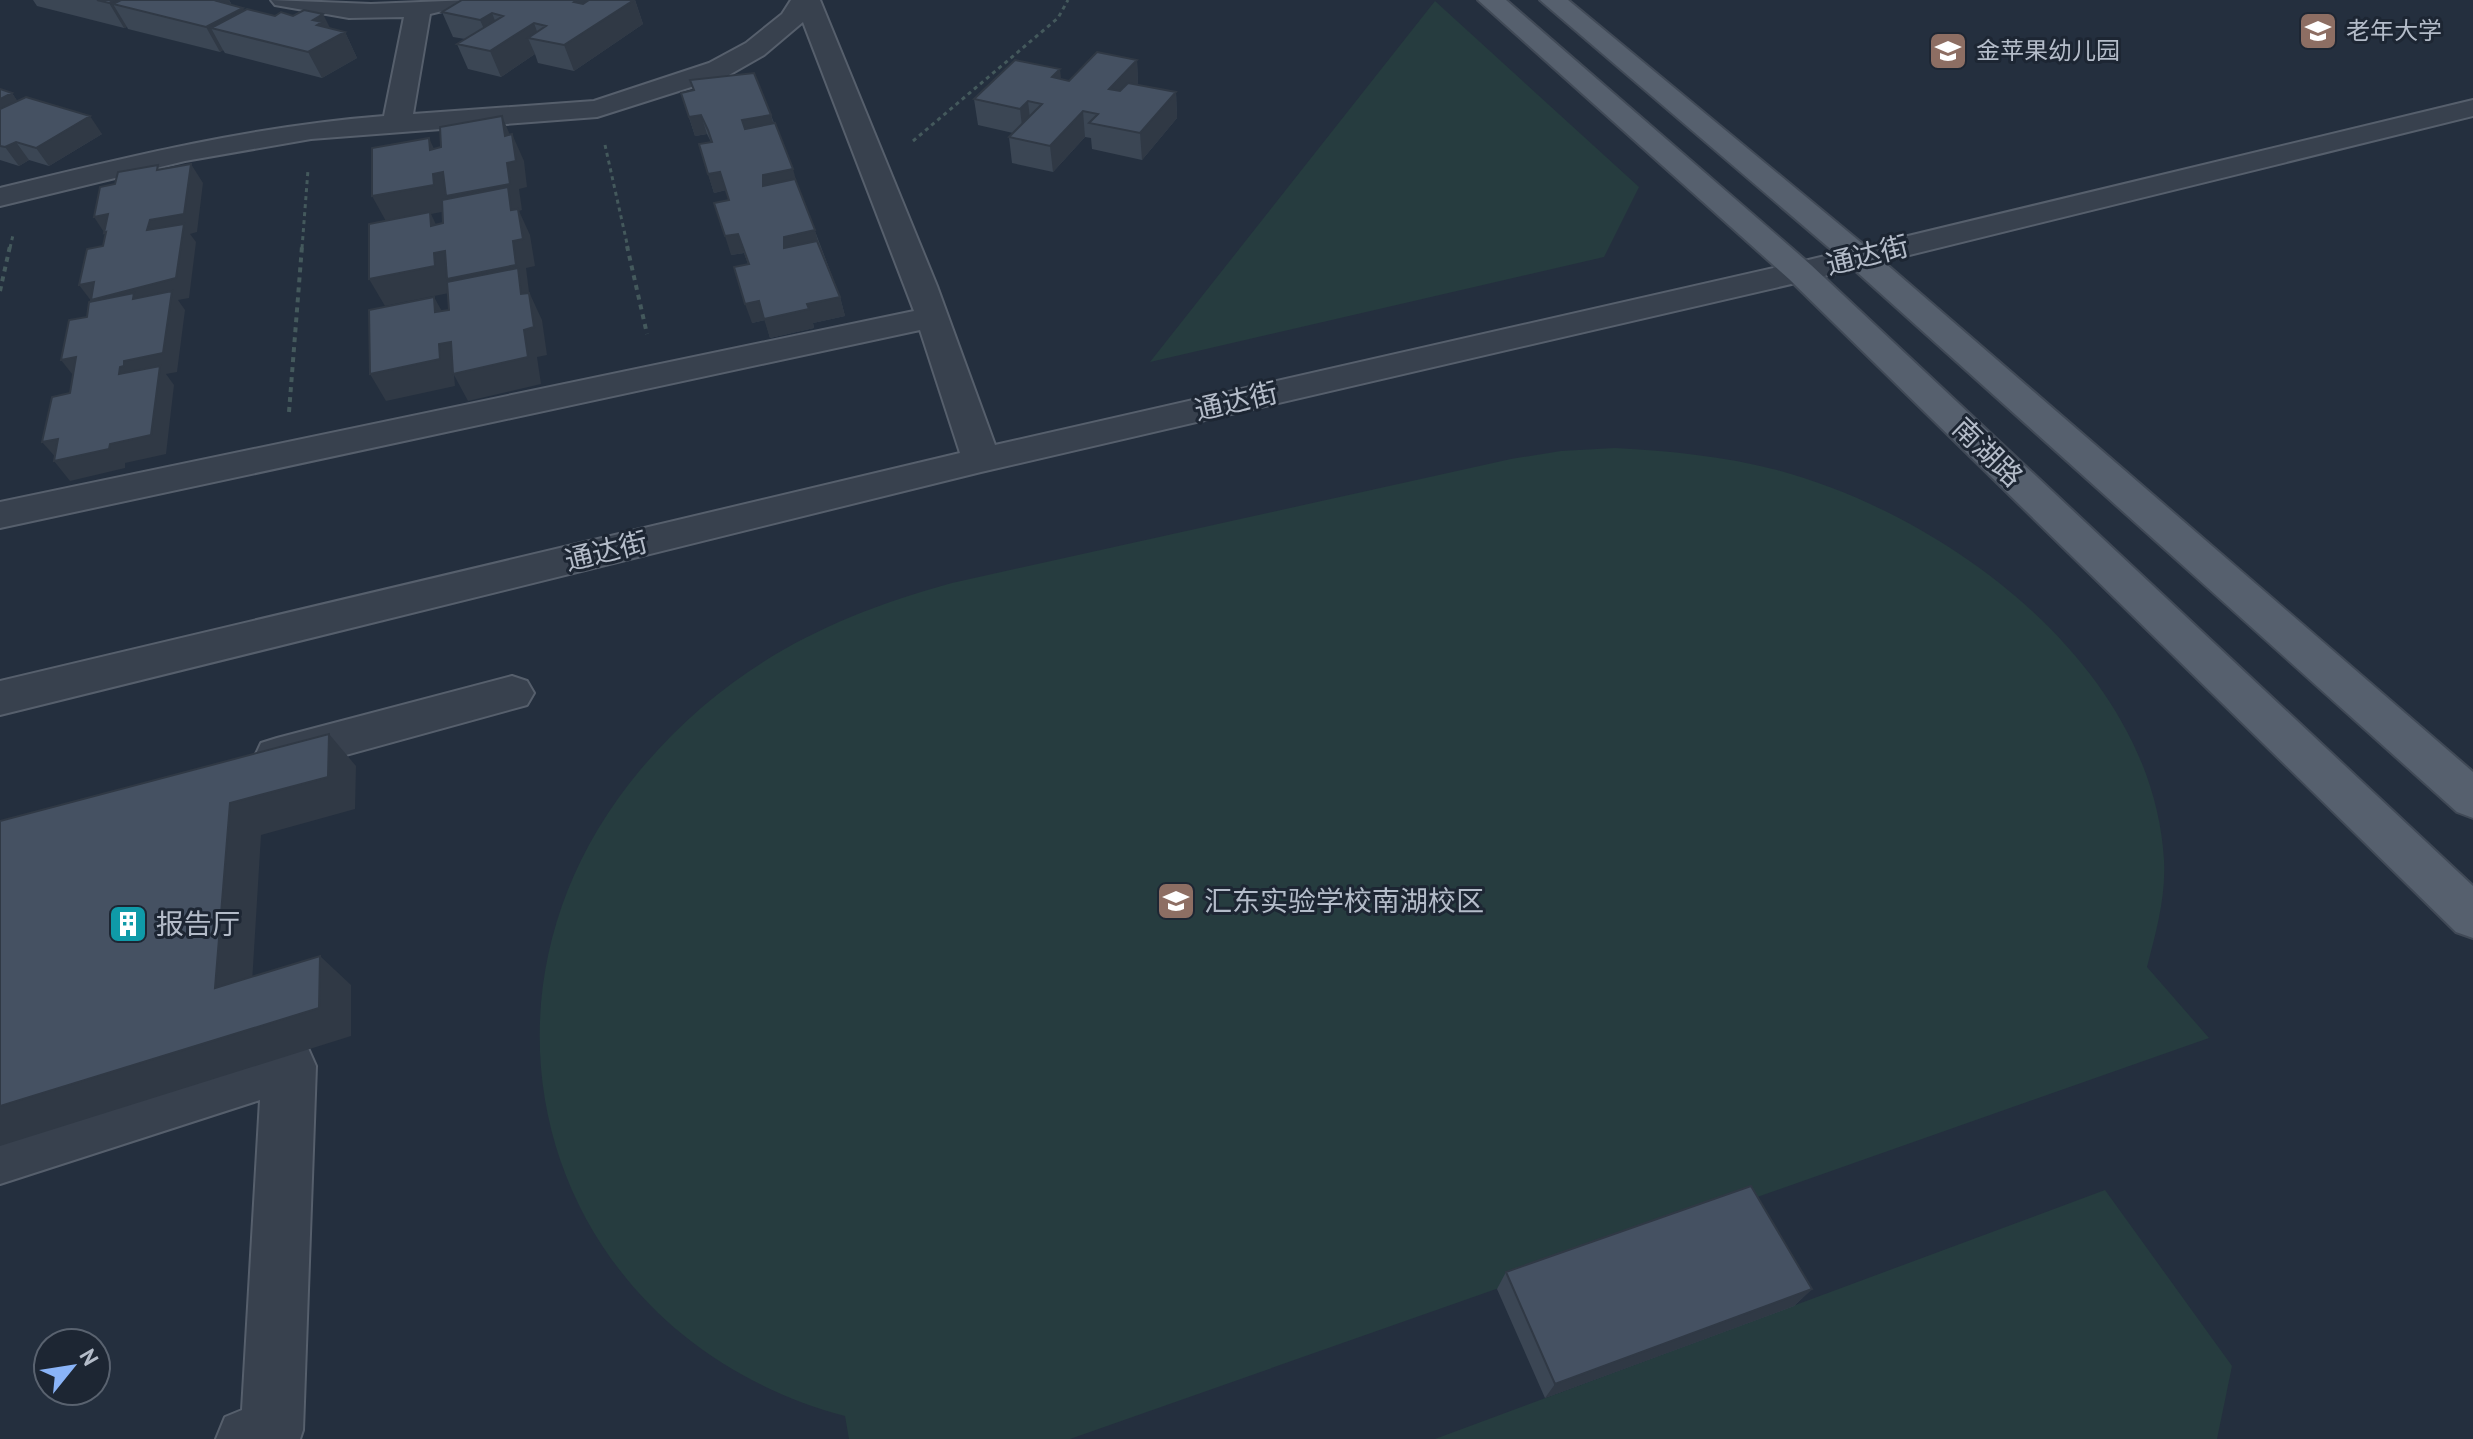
<svg xmlns="http://www.w3.org/2000/svg" width="2473" height="1439" font-family="'PT Sans','Noto Sans SC',sans-serif">
<rect width="100%" height="100%" fill="#242f3e"/>
<!-- green -->
<path fill="#263c3f" d="M1435 1 1639 187 1604 257 1150 362Z
M1615 448C1670 451 1723 456 1777 470 1949 516 2153 667 2164 860 2166 897 2156 932 2147 967L2209 1038 1070 1439H849L845 1416C548 1337 443 1004 641 769 726 668 827 617 952 583L1511 459 1561 451Z
M2105 1190 2232 1366 2217 1439H1435Z"/>
<g fill="none" stroke-linecap="round" stroke-linejoin="round">
<defs>
<path id="minor" d="M271 0 371 4 471 0 467 5 430 14 413 114 594 101 709 63 746 43 782 14 791 0H820L937 286 995 445 1800 262 2473 100V116L1800 282 981 472 0 715V681L960 453 920 330 0 528V502L914 311 803 22 764 55 729 75 597 117 311 139 185 161 0 206V188C127 157 253 126 384 116L404 17 349 18 275 5Z
M512 676 527 681 534 693 527 705 277 774 261 769 255 756 261 743 277 738Z
M289 1041 308 1048 316 1066 303 1430 300 1439H216L225 1417 242 1410 260 1100 0 1184V1130Z"/>
<path id="major" d="M1478 0H1506L1811 265 2473 886V938L2456 932 1789 279Z
M1540 0H1568L1870 250 2473 772V818L2457 812 1848 264Z"/>
</defs>
<!-- minor casing -->
<use href="#minor" stroke="#565f6c" stroke-width="4"/>
<!-- major casing -->
<use href="#major" stroke="#414a57" stroke-width="4"/>
<!-- path-far1 -->
<path stroke="#44595c" stroke-width="3" stroke-dasharray="4 4" stroke-linecap="butt" d="M913 141 1058 18 1068 0
M605 145 628 248
M10 248 13 235
M302 248 308 170"/>
<!-- path -->
<path stroke="#44595c" stroke-width="4" stroke-dasharray="5 5" stroke-linecap="butt" d="M627 246 647 334
M0 291 10 246
M289 412 302 246"/>
<!-- minor -->
<use href="#minor" fill="#38414e" fill-rule="evenodd"/>
<!-- major -->
<use href="#major" fill="#56606e" fill-rule="evenodd"/>
</g>
<!-- wall -->
<path fill="#3b4654" d="M33 0H229L232 5 245 11 345 32 357 58 322 78 225 53 223 50 220 52 128 29 127 27 124 28 37 6Z
M635 0 643 24 574 71 538 63 535 54 501 77 468 69 457 44 465 39 453 37 442 12Z
M1137 60 1138 85 1176 92 1177 118 1142 160 1092 149 1091 138 1085 137 1053 172 1012 163 1009 137 1013 133 978 125 974 99 1061 79 1069 81Z
M690 80 771 115 840 297 845 316 813 323 814 328 770 338 765 320 752 323 748 264 744 253 731 255 729 200 726 190 714 193 699 144 711 142 707 134 695 136 681 93 694 90Z
M0 89 12 93 17 101 102 134 49 166 29 160 19 166 0 160Z
M1506 1272 1812 1289 1794 1306 1545 1398 1497 1289Z"/>
<!-- shaded-wall -->
<path fill="#303945" fill-rule="evenodd" d="M115 0H156L113 4 127 27 124 28 109 3Z
M215 0H229L235 12 243 8 257 33 211 28 223 50 220 52 206 27Z
M577 0H617L583 27 574 2Z
M635 0 643 24 574 71 564 45Z
M492 13 502 38 491 45 480 20Z
M323 14 335 38 345 32 357 58 322 78 308 52 313 20Z
M534 23 540 40 528 38 535 54 501 77 490 51Z
M1137 60 1138 85 1111 115 1109 89Z
M1060 69 1063 95 1052 77Z
M1176 92 1177 118 1142 160 1140 133Z
M12 93 24 111 0 125V99Z
M1028 101 1031 127 1023 135 1020 109Z
M1083 111 1085 137 1053 172 1050 146Z
M701 115 707 134 695 136 689 117Z
M771 115 776 133 748 138 742 120Z
M90 116 102 134 49 166 36 148Z
M502 116 513 142 512 134 524 161 527 187 519 189 522 210 519 211 530 235 535 266 526 268 529 292 542 320 547 355 537 357 541 384 468 401 454 375 455 386 386 401 370 374 439 344 461 306 448 281 449 293 385 306 369 279 387 223 372 196 430 150 429 138 441 164 505 136ZM447 211 443 239 431 214Z
M16 142 29 160 19 166 5 147Z
M191 164 203 183 197 232 190 234 196 242 189 298 178 300 185 310 177 372 166 374 174 385 166 454 125 463V468L70 481 54 461 58 460 42 442 119 374 105 319 79 285 150 220Z
M793 169 798 187 763 186V175Z
M720 172 726 190 714 193 708 174Z
M108 214 117 252 94 217Z
M815 230 820 249 784 248V237Z
M738 234 744 253 731 255 725 236Z
M434 297 449 324 435 312Z
M840 297 845 316 813 323 814 328 770 338 764 319 807 304Z
M759 301 765 320 752 323 745 304Z
M76 357V379L61 360Z
M329 734 356 766 355 809 261 835 250 1016 215 988 230 803Z
M320 956 351 985V1036L0 1146V1106Z
M1812 1289 1794 1306 1545 1398 1555 1384Z"/>
<!-- building -->
<path fill="#455162" stroke="#303945" stroke-width="2" d="M97 0H115L109 3Z
M121 0H219L217 1 243 8 206 27 113 4Z
M462 0H577L574 2 583 4 589 0H634L564 45 528 38 546 26 534 23 490 51 457 44 503 16 492 13 480 20 442 12Z
M247 9 275 16 281 12 293 16 304 10 323 14 313 20 322 22 317 25 345 32 308 52 211 28Z
M1097 52 1137 60 1109 89 1120 91 1128 83 1176 92 1140 133 1089 123 1098 114 1083 111 1050 146 1009 137 1042 104 1028 101 1020 109 974 99 1015 60 1060 69 1052 77 1069 81Z
M754 73 771 115 742 120 745 129 775 123 793 169 763 175V186L795 179 815 230 784 237V248L817 241 840 297 807 304 809 309 764 319 759 301 745 304 734 267 749 264 738 234 725 236 714 203 729 200 720 172 708 174 699 144 712 142 708 130 701 115 689 117 681 93 694 90 690 80Z
M0 89 12 93 0 99Z
M26 97 90 116 36 148 16 142 5 147 0 146V109Z
M502 116 505 136 512 134 516 161 507 163 510 184 446 196 443 172 433 174 434 185 372 196V148L429 138 430 150 441 147 440 127Z
M191 164 184 214 150 220 147 230 184 224 176 278 91 300 94 282 79 285 87 249 103 246 106 232 104 233 108 214 94 217 100 187 115 184 118 172 158 165 157 170Z
M508 187 511 210 518 209 523 239 513 241 516 265 447 279 445 251 434 253 435 266 369 279V224L430 212 431 226 443 223 442 200Z
M518 268 521 294 529 293 534 327 524 330 528 357 453 374 451 342 439 344 440 359 370 374 369 310 434 297 435 312 449 310 447 282Z
M172 291 163 353 124 361V366L120 367 119 374 160 366 151 435 110 444 109 449 54 461 58 439 42 442 52 397 70 393 76 357 61 360 69 320 87 317 89 302 134 293 133 299Z
M329 734 328 777 230 803 215 988 320 956 319 1008 0 1106V821Z
M1751 1186 1812 1289 1555 1384 1506 1272Z"/>
<!-- icons -->
<defs>
<symbol id="school-square" viewBox="-11 -11 22 22"><rect x="-9" y="-9" width="18" height="18" rx="4" fill="#8d6e63" stroke="#1d2633"/><path d="M0-5L7-2L0 1L-7-2ZM-4 1L0 2.5L4 1V4Q0 6-4 4Z" fill="#fff"/></symbol>
<symbol id="building-square" viewBox="-11 -11 22 22"><rect x="-9" y="-9" width="18" height="18" rx="4" fill="#0f9aa8" stroke="#1d2633"/><path d="M-4-6H4V6H1V3H-1V6H-4ZM-2.5-4.3h1.7v1.8h-1.7ZM.8-4.3h1.7v1.8H.8ZM-2.5-1h1.7V.8h-1.7ZM.8-1h1.7V.8H.8Z" fill="#fff"/></symbol>
</defs>
<g fill-rule="evenodd">
<use href="#school-square" x="2296" y="9" width="44" height="44"/>
<use href="#school-square" x="1926" y="29" width="44" height="44"/>
<use href="#school-square" x="1154" y="879" width="44" height="44"/>
<use href="#building-square" x="106" y="902" width="44" height="44"/>
</g>
<g text-anchor="middle" stroke-width="6" stroke-linejoin="round" paint-order="stroke">
<!-- far-poi labels -->
<g font-size="24" fill="#b4bcc9" stroke="#1d2633" text-anchor="start">
<text x="2346" y="39">老年大学</text>
<text x="1976" y="59">金苹果幼儿园</text>
</g>
<!-- street labels -->
<g font-size="28" fill="#b4bcc9" stroke="#1d2633">
<text transform="translate(1867 255) rotate(-14)" y="10">通达街</text>
<text transform="translate(1236 401) rotate(-13)" y="10">通达街</text>
<text transform="translate(1988 452) rotate(44)" y="10">南湖路</text>
<text transform="translate(606 551) rotate(-14)" y="10">通达街</text>
</g>
<!-- poi labels -->
<g font-size="28" fill="#b4bcc9" stroke="#1d2633" text-anchor="start">
<text x="1204" y="911">汇东实验学校南湖校区</text>
<text x="156" y="934">报告厅</text>
</g>
</g>
<!-- north arrow -->
<g transform="translate(72 1367) rotate(60)"><circle r="38" fill="#1d2633" stroke="#59626f" stroke-width="2"/>
<path d="M0-6L14 30L0 20L-14 30Z" fill="#8ab4f8"/>
<text y="-12" font-size="22" font-weight="bold" text-anchor="middle" fill="#b4bcc9">N</text>
</g>
</svg>
